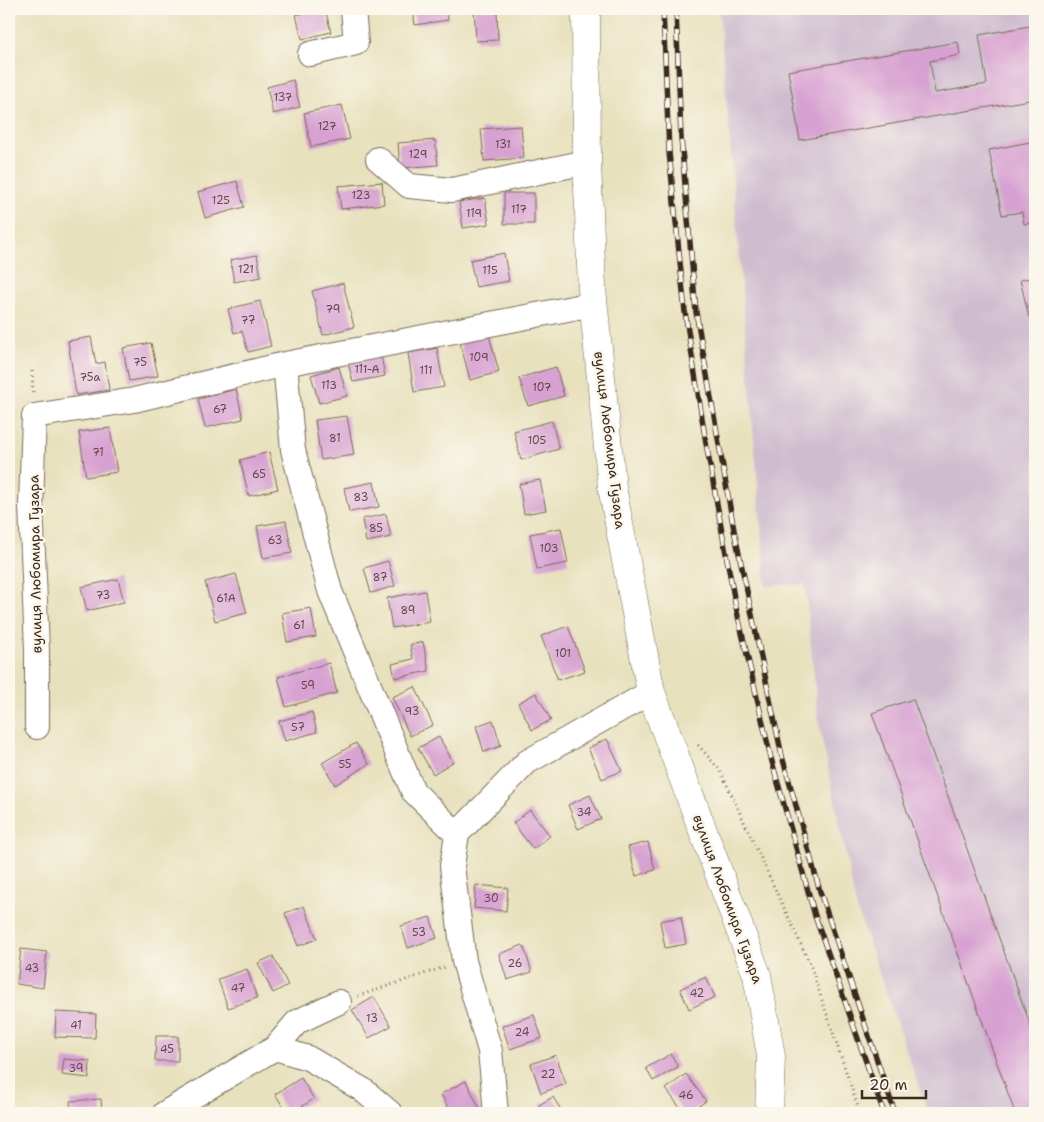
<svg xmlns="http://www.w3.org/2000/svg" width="1044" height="1122" font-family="'Shantell Sans',sans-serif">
<rect width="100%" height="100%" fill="#fbf7ec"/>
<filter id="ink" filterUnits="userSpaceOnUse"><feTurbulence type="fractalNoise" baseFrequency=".02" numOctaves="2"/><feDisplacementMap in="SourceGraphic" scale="10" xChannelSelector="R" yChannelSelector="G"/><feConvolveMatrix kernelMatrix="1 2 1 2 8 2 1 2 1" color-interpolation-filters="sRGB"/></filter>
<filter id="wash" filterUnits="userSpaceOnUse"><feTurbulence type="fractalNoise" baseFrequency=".0096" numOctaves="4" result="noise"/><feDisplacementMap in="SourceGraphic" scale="20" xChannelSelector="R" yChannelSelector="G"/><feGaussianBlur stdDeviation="1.12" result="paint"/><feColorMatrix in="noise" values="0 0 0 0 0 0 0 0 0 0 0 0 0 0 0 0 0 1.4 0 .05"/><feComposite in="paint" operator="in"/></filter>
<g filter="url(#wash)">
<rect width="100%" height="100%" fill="#e8e1be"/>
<!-- industrial -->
<path fill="#cfbdcf" d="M719 9H1035V1113H928L856 906 818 719 805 584 766 586Z"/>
<g id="blocks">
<!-- building -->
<path fill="#d7a1d1" d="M320 9H325L331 32 302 39 296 15Z
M413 9H447L448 20 415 25Z
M474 9H497L498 40 476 41Z
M1035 25V99L800 140 788 71 958 42 960 55 930 61 935 93 987 84 979 35Z
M293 80 300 107 273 114 267 87Z
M342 105 350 139 311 147 304 113Z
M521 126 524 158 484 161 481 129Z
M435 140 438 165 400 168 398 143Z
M1035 141V222L1024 224 1022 212 1002 215 989 150Z
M237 181 244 207 205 218 198 192Z
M382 182 384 204 341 209 338 186Z
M504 193H534V224H504Z
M485 198 489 224 463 228 459 202Z
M504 253 509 281 476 287 470 260Z
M257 255 261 277 234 282 230 260Z
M1035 277V315L1029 317 1020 280Z
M343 283 354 327 323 335 312 291Z
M260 301 271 346 248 352 242 331 234 333 228 309Z
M489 335 499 372 470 380 460 342Z
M91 337 96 364 105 362 109 390 76 395 68 341Z
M151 343 158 376 129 381 123 348Z
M437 348 444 387 414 392 408 353Z
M381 356 385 376 353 382 348 363Z
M339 367 347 396 319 403 311 375Z
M556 367 564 396 528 406 519 378Z
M236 389 243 419 205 428 198 399Z
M347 416 354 455 321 460 315 420Z
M552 421 559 449 521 460 514 431Z
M110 428 117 472 86 477 79 432Z
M269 452 278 489 249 496 240 460Z
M540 480 546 510 524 514 519 484Z
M374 482 379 507 349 512 344 488Z
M386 514 391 537 366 542 362 519Z
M286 521 292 553 263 558 257 526Z
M561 528 568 563 537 569 530 534Z
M388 561 395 586 371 593 364 568Z
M236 574 247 613 215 621 205 582Z
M118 579 124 602 87 611 81 587Z
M425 591 430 622 392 628 387 598Z
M311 608 316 637 287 642 282 613Z
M568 626 585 671 558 680 541 636Z
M423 642 429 671 395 678 392 664 413 659 410 645Z
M329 663 337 693 286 707 278 677Z
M415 687 433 725 410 736 392 697Z
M536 693 551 720 532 730 518 703Z
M913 699 1035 1038V1113H1015L872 713Z
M312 712 317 732 285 741 279 721Z
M493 720 501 746 484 752 476 726Z
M439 737 453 762 433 774 418 748Z
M607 739 622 771 602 779 588 748Z
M356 743 369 764 335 785 322 763Z
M590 795 601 819 578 829 568 805Z
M530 810 550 836 533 849 513 823Z
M648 842 655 870 636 876 628 847Z
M476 885 508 888 506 911 474 908Z
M304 906 317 939 298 946 285 913Z
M430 917 437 938 408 948 401 926Z
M681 917 686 944 665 948 660 921Z
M523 945 532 972 507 980 499 954Z
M21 949 47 952 43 988 17 984Z
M273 956 288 985 273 993 258 963Z
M247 969 257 998 228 1008 218 979Z
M706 977 715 997 689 1009 680 989Z
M374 997 391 1026 369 1038 352 1010Z
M56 1012 96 1014 95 1038 55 1037Z
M534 1015 542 1038 510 1049 502 1026Z
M156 1036H178V1061H155Z
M671 1054 678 1067 653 1081 646 1068Z
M556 1055 566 1084 541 1093 531 1064Z
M64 1059 90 1061 89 1078 62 1075Z
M686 1074 706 1101 689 1113H684L666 1089Z
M301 1078 314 1099 291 1113H287L275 1094Z
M466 1081 482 1113H451L441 1094Z
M553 1097 563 1113H544L539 1105Z
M101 1099 102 1113H71L70 1101Z"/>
</g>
</g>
<g filter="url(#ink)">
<use href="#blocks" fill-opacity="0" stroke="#786a56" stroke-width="1"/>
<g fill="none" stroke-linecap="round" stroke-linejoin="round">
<defs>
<path id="minor" d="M310 54 356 43 353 9
M378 159 409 186 452 190 587 162
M285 364 293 450 330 591 413 791 457 834
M37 727V650L31 505 34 416 134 400 285 364 593 304
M275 1048 297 1022 339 1002
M165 1113 275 1048 308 1058 363 1090 390 1113
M496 1113 490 1051 464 961 452 866 457 834 527 762 651 692"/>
<path id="major" d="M586 9 587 162 592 289 612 487 651 692 757 975 771 1056 769 1113"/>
</defs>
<!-- minor casing -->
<use href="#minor" stroke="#786a56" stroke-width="26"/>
<!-- major casing -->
<use href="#major" stroke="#786a56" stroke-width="29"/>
<!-- path -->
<path stroke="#786a56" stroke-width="3" stroke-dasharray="1 4" stroke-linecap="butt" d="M32 371 33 395
M698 745 720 770 810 964 860 1113
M358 996 445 967"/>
<!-- minor -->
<use href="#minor" stroke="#fff" stroke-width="24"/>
<!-- major -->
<use href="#major" stroke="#fff" stroke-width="28"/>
<defs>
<path id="rail" d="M663 9 669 152 685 312 706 443 735 603 771 758 815 916 884 1113
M676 9 681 138 696 312 734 530 782 756 821 895 895 1113"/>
</defs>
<!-- rail casing -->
<use href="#rail" stroke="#3b2a1e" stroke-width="5.5"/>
<!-- rail -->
<use href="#rail" stroke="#fbf7ec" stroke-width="4" stroke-dasharray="11" stroke-linecap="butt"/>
</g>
</g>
<g text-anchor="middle" stroke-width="5" stroke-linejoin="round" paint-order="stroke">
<!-- number labels -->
<g font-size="11" fill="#62484b">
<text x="283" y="101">137</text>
<text x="327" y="130">127</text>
<text x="503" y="148">131</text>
<text x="418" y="158">129</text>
<text x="361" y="199">123</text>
<text x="221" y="204">125</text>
<text x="519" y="213">117</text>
<text x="474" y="217">119</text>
<text x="246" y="273">121</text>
<text x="490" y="274">115</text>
<text x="333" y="313">79</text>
<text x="248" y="324">77</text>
<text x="479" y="361">109</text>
<text x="140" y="366">75</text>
<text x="367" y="373">111-А</text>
<text x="426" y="374">111</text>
<text x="90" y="381">75а</text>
<text x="329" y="389">113</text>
<text x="542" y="391">107</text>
<text x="220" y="413">67</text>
<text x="335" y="442">81</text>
<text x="537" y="444">105</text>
<text x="98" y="456">71</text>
<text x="259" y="478">65</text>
<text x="361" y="501">83</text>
<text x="376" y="532">85</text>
<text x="275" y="544">63</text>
<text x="549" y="552">103</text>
<text x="380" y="581">87</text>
<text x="103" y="599">73</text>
<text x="226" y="602">61А</text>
<text x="408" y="614">89</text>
<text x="299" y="629">61</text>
<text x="563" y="657">101</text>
<text x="308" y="689">59</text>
<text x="412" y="715">93</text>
<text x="298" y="731">57</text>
<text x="345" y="768">55</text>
<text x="584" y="816">34</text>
<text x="491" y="902">30</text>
<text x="419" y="936">53</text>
<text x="515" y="967">26</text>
<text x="32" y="972">43</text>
<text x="238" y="992">47</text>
<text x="697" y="997">42</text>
<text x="372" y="1022">13</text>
<text x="76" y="1029">41</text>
<text x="522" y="1036">24</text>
<text x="167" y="1053">45</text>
<text x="76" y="1072">39</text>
<text x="548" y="1078">22</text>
<text x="686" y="1099">46</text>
</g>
<!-- street labels -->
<g font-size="14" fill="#3b2a1e" stroke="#fbf7ec">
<text transform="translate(610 440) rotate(83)" y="5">вулиця Любомира Гузара</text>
<text transform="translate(35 564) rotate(-91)" y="5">вулиця Любомира Гузара</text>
<text transform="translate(728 899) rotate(70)" y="5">вулиця Любомира Гузара</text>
</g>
</g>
<!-- margin -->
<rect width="1044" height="1122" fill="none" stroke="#fbf7ec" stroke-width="30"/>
<!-- scale -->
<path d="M862 1090v8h64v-8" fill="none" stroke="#3b2a1e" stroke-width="2.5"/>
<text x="869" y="1090" font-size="15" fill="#3b2a1e" stroke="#fbf7ec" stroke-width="4" paint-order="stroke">20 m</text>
</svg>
